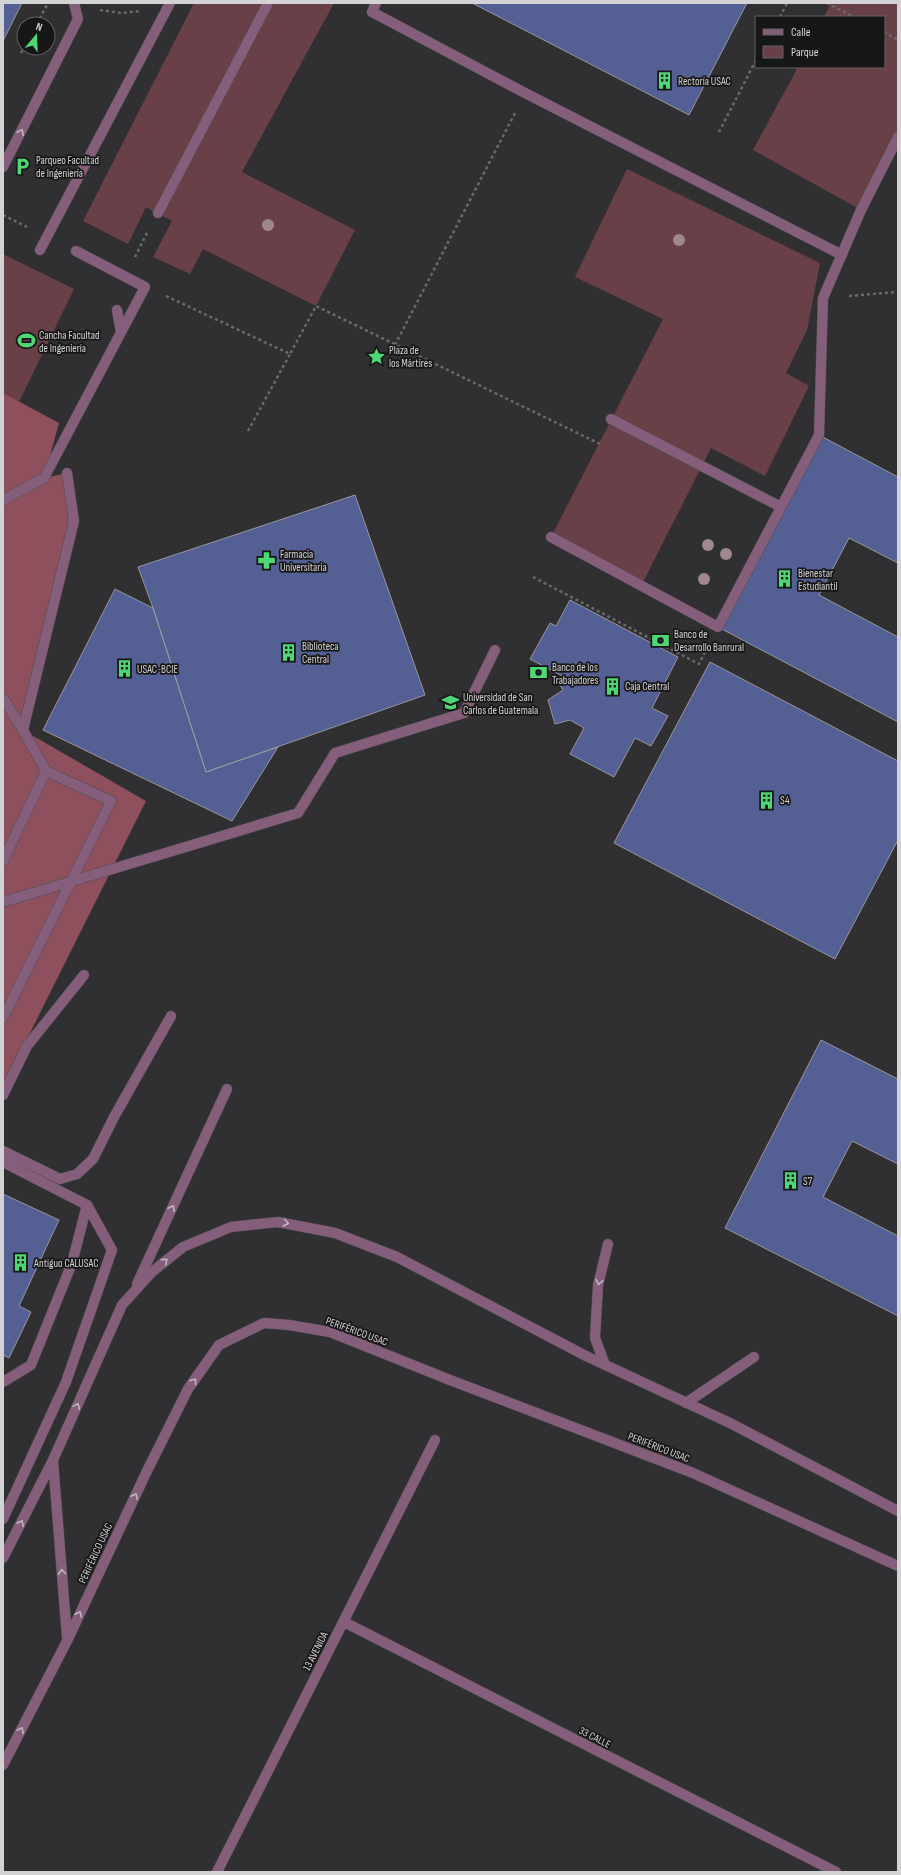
<svg xmlns="http://www.w3.org/2000/svg" width="901" height="1875" font-family="'Sofia Sans Condensed',sans-serif">
<rect width="100%" height="100%" fill="#302f31"/>
<!-- green -->
<path fill="#6a4048" d="M194 3H334L242 172 355 230 316 306 203 249 190 274 153 257 172 221 146 207 128 244 83 221Z
M831 3H898V137L861 210 753 150 798 67H884V17H824Z
M627 169 820 263 807 330 786 373 809 386 765 476 711 448 641 586 551 537 663 319 575 277Z
M3 254 74 289 19 402 3 393Z"/>
<!-- forest -->
<path fill="#8e505d" d="M3 393 59 423 44 478 67 473 74 521 23 730 146 801 3 1087Z"/>
<!-- building -->
<path fill="#545f93" stroke="#97989b" d="M3 3H22L3 41Z
M472 3H747L689 115Z
M819 435 898 477V563L849 538 819 595 898 637V722L718 627Z
M355 495 425 695 206 772 153 608 138 567Z
M115 589 153 608 206 772 278 747 232 821 43 730Z
M570 600 678 657 652 708 668 716 651 746 635 738 614 777 570 754 584 728 570 720 555 724 548 700 563 690 558 682 566 678 530 659 550 623 556 626Z
M710 662 898 761V840L835 959 614 843Z
M821 1040 898 1079V1164L852 1141 823 1197 898 1236V1316L725 1228Z
M3 1194 59 1220 19 1306 31 1312 9 1358 3 1355Z"/>
<g fill="none" stroke-linecap="round" stroke-linejoin="round">
<defs>
<path id="minor" d="M376 3 372 12 525 93 842 255
M3 167 78 19 74 3
M158 213 268 3
M40 250 170 3
M117 310 121 332
M611 419 781 507
M3 500 44 478 145 287 76 251
M551 537 718 627 819 435 823 298 861 210 898 137
M3 698 23 730
M3 861 46 771 23 730 74 521 67 473
M3 902 298 813 335 753 464 713 495 650
M3 1018 111 801 46 771
M3 1095 27 1046 84 975
M3 1151 60 1179 77 1174 93 1159 114 1117 171 1016
M3 1162 87 1205 72 1263 31 1365 3 1382
M137 1284 227 1089
M605 1365 595 1338 598 1285 608 1244
M686 1403 754 1357
M53 1461 67 1637
M3 1519 66 1382 112 1250 87 1205
M3 1558 53 1460 122 1305 152 1272 183 1247 231 1227 278 1222 335 1233 397 1257 586 1356 730 1423 898 1511
M344 1622 836 1872
M3 1765 68 1639 146 1473 188 1389 219 1345 264 1323 289 1325 330 1332 450 1380 693 1473 898 1566
M217 1872 435 1440"/>
</defs>
<!-- minor casing -->
<use href="#minor" stroke="#4d4c4e" stroke-width="11"/>
<!-- path -->
<path stroke="#6a696b" stroke-width="2.5" stroke-dasharray="3 3" stroke-linecap="butt" d="M827 3 854 17
M100 10 121 13 140 11
M780 17 787 3
M37 24 48 3
M884 32 898 40
M21 53 24 48
M719 132 756 60
M3 215 27 227
M135 257 148 231
M166 296 290 354 316 306 600 444
M849 296 898 292
M395 345 515 113
M248 431 290 354
M533 577 699 664 708 646"/>
<!-- minor -->
<use href="#minor" stroke="#845e7a" stroke-width="10"/>
</g>
<!-- trees -->
<g fill="#9e888c">
<circle cx="268" cy="225" r="6"/>
<circle cx="679" cy="240" r="6"/>
<circle cx="708" cy="545" r="6"/>
<circle cx="726" cy="554" r="6"/>
<circle cx="704" cy="579" r="6"/>
</g>
<!-- one-way arrows -->
<defs><path id="oneway-chevron" d="M-2-3.5L2.5 0L-2 3.5" fill="none" stroke-width="1.6" stroke-linecap="round" stroke-linejoin="round"/></defs>
<g stroke="#bfb5be">
<use href="#oneway-chevron" transform="translate(21 132) rotate(-63)"/>
<use href="#oneway-chevron" transform="translate(172 1208) rotate(-65)"/>
<use href="#oneway-chevron" transform="translate(286 1223) rotate(11)"/>
<use href="#oneway-chevron" transform="translate(165 1261) rotate(-40)"/>
<use href="#oneway-chevron" transform="translate(599 1282) rotate(102)"/>
<use href="#oneway-chevron" transform="translate(194 1381) rotate(-55)"/>
<use href="#oneway-chevron" transform="translate(77 1406) rotate(-66)"/>
<use href="#oneway-chevron" transform="translate(135 1496) rotate(-65)"/>
<use href="#oneway-chevron" transform="translate(21 1523) rotate(-63)"/>
<use href="#oneway-chevron" transform="translate(62 1572) rotate(-95)"/>
<use href="#oneway-chevron" transform="translate(79 1614) rotate(-65)"/>
<use href="#oneway-chevron" transform="translate(21 1730) rotate(-63)"/>
</g>
<!-- icons -->
<defs>
<symbol id="building-bare" viewBox="-9 -9 18 18"><path d="M-4-6H4V6H1V3H-1V6H-4ZM-2.5-4.3h1.7v1.8h-1.7ZM.8-4.3h1.7v1.8H.8ZM-2.5-1h1.7V.8h-1.7ZM.8-1h1.7V.8H.8Z" fill="#4fd675" stroke="#181718" stroke-width="2.5" paint-order="stroke"/></symbol>
<symbol id="parking-bare" viewBox="-9 -9 18 18"><path d="M-3.5-5.5H1a3.5 3.5 0 0 1 0 7H-1V5.5H-3.5ZM-1-3.4V-.6H.8a1.4 1.4 0 0 0 0-2.8Z" fill="#4fd675" stroke="#181718" stroke-width="2.5" paint-order="stroke"/></symbol>
<symbol id="stadium-bare" viewBox="-9 -9 18 18"><path d="M0-5a6.5 5 0 1 0 0 10a6.5 5 0 1 0 0-10ZM-3.5-1.8h7v3.6h-7Z" fill="#4fd675" stroke="#181718" stroke-width="2.5" paint-order="stroke"/></symbol>
<symbol id="sight-bare" viewBox="-9 -9 18 18"><path d="M0-6L1.8-2.2L6-1.7L2.9 1.2L3.7 5.4L0 3.3L-3.7 5.4L-2.9 1.2L-6-1.7L-1.8-2.2Z" fill="#4fd675" stroke="#181718" stroke-width="2.5" paint-order="stroke"/></symbol>
<symbol id="pharmacy-bare" viewBox="-9 -9 18 18"><path d="M-2-6h4v4h4v4h-4v4h-4v-4h-4v-4h4Z" fill="#4fd675" stroke="#181718" stroke-width="2.5" paint-order="stroke"/></symbol>
<symbol id="bank-bare" viewBox="-9 -9 18 18"><path d="M-6-4H6V4H-6ZM0-2.3a2.3 2.3 0 1 0 0 4.6a2.3 2.3 0 1 0 0-4.6Z" fill="#4fd675" stroke="#181718" stroke-width="2.5" paint-order="stroke"/></symbol>
<symbol id="university-bare" viewBox="-9 -9 18 18"><path d="M0-5L7-2L0 1L-7-2ZM-4 1L0 2.5L4 1V4Q0 6-4 4Z" fill="#4fd675" stroke="#181718" stroke-width="2.5" paint-order="stroke"/></symbol>
</defs>
<g fill-rule="evenodd">
<use href="#building-bare" x="652" y="68" width="25" height="25"/>
<use href="#parking-bare" x="10" y="154" width="25" height="25"/>
<use href="#stadium-bare" x="14" y="328" width="25" height="25"/>
<use href="#sight-bare" x="364" y="344" width="25" height="25"/>
<use href="#pharmacy-bare" x="254" y="548" width="25" height="25"/>
<use href="#building-bare" x="772" y="566" width="25" height="25"/>
<use href="#bank-bare" x="648" y="628" width="25" height="25"/>
<use href="#building-bare" x="276" y="640" width="25" height="25"/>
<use href="#building-bare" x="112" y="656" width="25" height="25"/>
<use href="#bank-bare" x="526" y="660" width="25" height="25"/>
<use href="#building-bare" x="600" y="674" width="25" height="25"/>
<use href="#university-bare" x="438" y="690" width="25" height="25"/>
<use href="#building-bare" x="754" y="788" width="25" height="25"/>
<use href="#building-bare" x="778" y="1168" width="25" height="25"/>
<use href="#building-bare" x="8" y="1250" width="25" height="25"/>
</g>
<g text-anchor="middle" stroke-width="3.5" stroke-linejoin="round" paint-order="stroke">
<!-- poi labels -->
<g font-size="11" fill="#d3d2d4" stroke="#181718" text-anchor="start">
<text x="678" y="85">Rectoría USAC</text>
<text x="36" y="164">Parqueo Facultad<tspan x="36" dy="13">de Ingeniería</tspan></text>
<text x="39" y="339">Cancha Facultad<tspan x="39" dy="13">de Ingeniería</tspan></text>
<text x="389" y="354">Plaza de<tspan x="389" dy="13">los Mártires</tspan></text>
<text x="280" y="558">Farmacia<tspan x="280" dy="13">Universitaria</tspan></text>
<text x="798" y="577">Bienestar<tspan x="798" dy="13">Estudiantil</tspan></text>
<text x="674" y="638">Banco de<tspan x="674" dy="13">Desarrollo Banrural</tspan></text>
<text x="302" y="650">Biblioteca<tspan x="302" dy="13">Central</tspan></text>
<text x="552" y="671">Banco de los<tspan x="552" dy="13">Trabajadores</tspan></text>
<text x="137" y="673">USAC-BCIE</text>
<text x="625" y="690">Caja Central</text>
<text x="463" y="701">Universidad de San<tspan x="463" dy="13">Carlos de Guatemala</tspan></text>
<text x="780" y="804">S4</text>
<text x="803" y="1185">S7</text>
<text x="34" y="1267">Antiguo CALUSAC</text>
</g>
<!-- street labels -->
<g font-size="11" fill="#d3d2d4" stroke="#181718">
<text transform="translate(357 1331) rotate(20)" y="4">PERIFÉRICO USAC</text>
<text transform="translate(659 1447) rotate(21)" y="4">PERIFÉRICO USAC</text>
<text transform="translate(95 1553) rotate(-65)" y="4">PERIFÉRICO USAC</text>
<text transform="translate(315 1651) rotate(-63)" y="4">13 AVENIDA</text>
<text transform="translate(595 1737) rotate(27)" y="4">33 CALLE</text>
</g>
</g>
<!-- border -->
<rect width="901" height="1875" fill="none" stroke="#d3d2d4" stroke-width="8"/>
<!-- legend -->
<rect x="755" y="16" width="130" height="52" fill="#181718" stroke="#636263"/>
<rect x="763" y="29" width="20" height="6" fill="#845e7a" stroke="#636263"/>
<text x="791" y="36" font-size="12" fill="#d3d2d4">Calle</text>
<rect x="763" y="46" width="20" height="12" fill="#6a4048" stroke="#636263"/>
<text x="791" y="56" font-size="12" fill="#d3d2d4">Parque</text>
<!-- north arrow -->
<g transform="translate(36 36) rotate(19)"><circle r="19" fill="#181718" stroke="#636263"/>
<path d="M0-3L7 15L0 10L-7 15Z" fill="#4fd675"/>
<text y="-6" font-size="11" font-weight="bold" text-anchor="middle" fill="#d3d2d4">N</text>
</g>
</svg>
